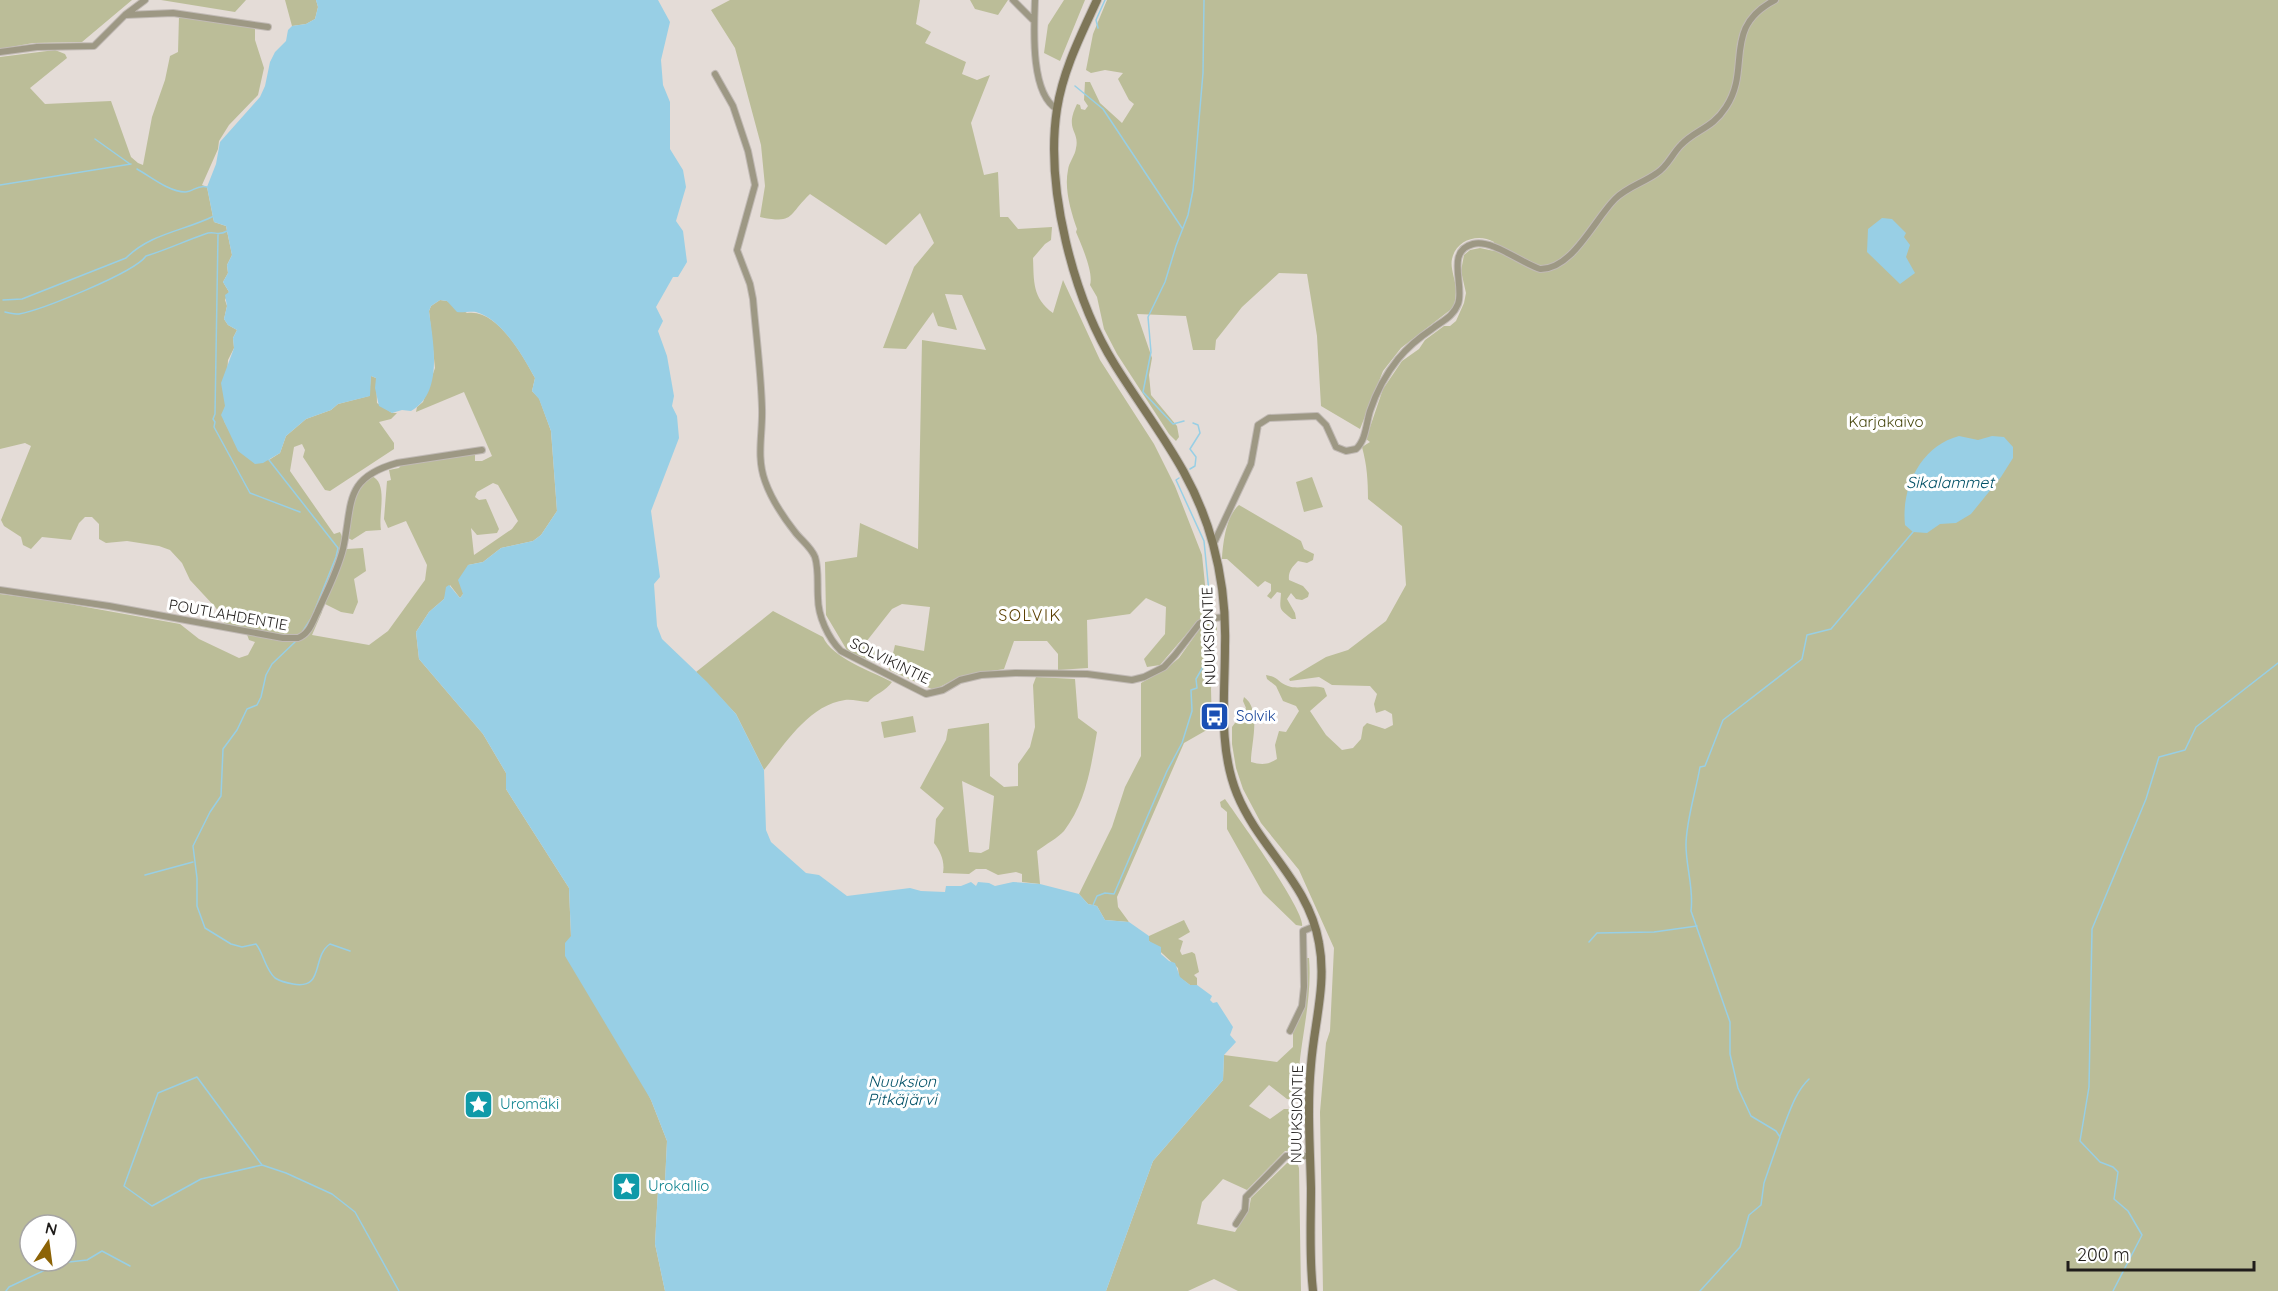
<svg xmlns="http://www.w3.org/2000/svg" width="2278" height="1291" font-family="Quicksand,sans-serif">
<rect width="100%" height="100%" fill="#e4dcd7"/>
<!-- green -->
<path fill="#bbbd98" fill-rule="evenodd" d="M0 0H132L82 42 33 43 0 49Z
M161 0H246L235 12Z
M285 0H316L318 7 315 19 306 24 292 26Z
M730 0H920L916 24 931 32 925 43 966 62 962 74 977 80 990 75 971 123 984 175 998 172 1000 217H1008L1018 229 1052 227 1051 240 1045 244 1033 258C1034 281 1032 298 1053 313L1063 280 1100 360 1154 444 1175 486 1202 555 1208 614 1195 624 1160 665 1147 667 1144 659 1165 634 1166 607 1146 598 1130 614 1087 620 1088 668 1058 670V654L1047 641H1014L1004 669 961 676 934 690 889 670 895 645 924 651 930 607 902 604 892 609 866 642 879 649 877 663 848 652 826 615 825 562 857 557 860 523 918 549 922 340 986 350 962 295 945 294 957 330 938 326 933 312 906 349 883 348 914 267 934 243 920 213 886 245 810 194C787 216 795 224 760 217L765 186 761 145 735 48 711 10Z
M970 0H1008L998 15 975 9Z
M1064 0H1085L1060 61 1044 53 1048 25Z
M1107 0H2278V1291H1323L1320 1112 1326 1043 1330 1031 1334 948 1299 870 1261 823 1243 789 1236 768 1232 744V727L1246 708 1243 701 1244 697C1262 710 1251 743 1251 762 1261 765 1268 765 1277 759L1275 745 1279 731 1286 732 1299 711 1296 706 1283 701 1276 686 1267 679 1266 675C1279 677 1278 683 1288 686 1299 690 1310 684 1324 688L1327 696 1310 711 1326 735 1342 750 1353 748 1361 739 1363 727 1367 723 1385 729 1393 725 1392 714 1385 710 1376 713 1374 704 1377 694 1370 686 1332 685 1319 677 1290 681 1289 679 1326 657 1348 650 1386 621 1406 585 1402 526 1368 499C1368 481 1367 465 1362 447L1370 442 1366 439 1383 389 1402 361 1419 349 1425 340 1444 326H1450L1456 321 1464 303 1466 293 1461 271 1464 255 1470 250 1480 248 1494 251V242C1478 233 1456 240 1452 259 1450 267 1455 279 1456 288 1456 294 1455 301 1454 307L1401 348 1383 371 1360 429 1321 406 1317 336 1307 274 1279 273 1242 307 1216 340 1215 350H1193L1186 316 1137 314 1152 358 1149 375 1151 395 1177 426 1179 437 1176 441 1169 434 1117 354 1104 329 1097 297 1090 285C1094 273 1081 244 1076 232L1077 229C1071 212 1064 189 1068 170 1069 162 1075 156 1076 148 1080 130 1064 131 1077 104L1080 105 1081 109 1085 110 1088 106 1084 100 1085 82H1090L1100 103 1122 123 1134 104 1129 100 1118 79 1123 73 1105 70 1091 73 1086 70 1093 34Z
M184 12 252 21 255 27V40L264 68 258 95 229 125 219 141 218 149 202 185 207 187 214 222 226 226 232 255 227 265 228 273 223 282 229 292 225 300 227 306 224 319 228 325 237 330 233 338 234 348 228 360 224 421 232 436 269 460 280 453 286 436 306 419 331 410 338 404 369 396 371 376 376 378 377 403 392 413H397L391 419 379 422 394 443V449L330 491 325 490 303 457 305 450 302 444 294 447 290 471 334 534 340 532 347 549 363 548 366 571 354 579 358 602 353 614 341 612 323 603 322 612 312 635 369 645 388 631 425 580 427 565 406 521 388 528 384 519 387 481 391 480 389 470 399 468 402 464 475 453V461H482L492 456 464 392 416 412 417 407 423 402 435 368 429 311 431 306 440 300 447 301 467 313C497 308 523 356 535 378L532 391 539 398 551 431 557 511 541 535 533 541 501 548 483 562 468 565 463 594 460 598 450 585 444 599 429 612 416 632 419 659 483 734 506 773V789L569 888 571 937 651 1100 667 1141 665 1182 658 1190 655 1244 665 1291H0V594L47 600 180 624 199 639 239 658 248 655 255 642 249 640 245 629 224 623 216 608 190 580 182 563 170 550 159 546 127 541 106 543 99 539V524L92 517H85L79 523 71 540 42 537 31 549 23 545 21 537 4 526 1 520 31 446 25 443 0 449V57L55 50 65 54 67 58 30 88 45 104 111 101 131 157 138 163 143 165 152 117 165 80 170 56 178 52 179 16ZM493 483 498 485 518 521 512 529 474 555 471 528 477 535 497 533 499 529 486 499 479 500 475 497 477 492ZM30 1225H66V1261H30Z
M371 476C389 482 378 514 381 530L366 531 352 540 348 538V531L356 491Z
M1312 477 1323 507 1304 512 1296 482Z
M1239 505 1301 541 1304 549 1314 554 1313 560 1307 563 1298 561C1292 567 1288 572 1289 580L1303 586 1309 593 1308 597 1302 600 1296 599 1291 593 1287 599 1295 613 1296 619H1292C1278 608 1280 610 1281 593L1277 592 1271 599 1267 596 1271 591V584L1265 581 1258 587 1227 559H1222C1223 543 1226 516 1239 505Z
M773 611 823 637C832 658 871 671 892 682 886 691 875 694 868 702 861 702 852 699 845 700 809 705 785 744 764 770L736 714 696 672Z
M1206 623 1216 624 1217 628 1211 689 1212 727 1184 743 1117 897 1118 907 1129 922 1105 920 1097 906 1088 904 1079 894 1112 827 1125 787 1141 756V683L1166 669 1179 658 1201 627Z
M1036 677 1075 679 1078 718 1097 732C1091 767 1086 802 1064 831 1059 837 1045 845 1037 851L1040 884 1022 882V874L1016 872 998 875 986 869H976L969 874 943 873C945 862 941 852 934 843L936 819 944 808 920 788 946 740 948 729 989 723 990 776 1004 787 1018 786V764L1030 747 1035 727 1033 685ZM962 781 994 796 989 849 981 853 969 852Z
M913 716 916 732 884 738 881 722Z
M1225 799C1237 816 1306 912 1302 926L1296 925 1263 893 1227 829V812L1221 807 1220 802Z
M1184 920 1190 932 1178 939 1183 941 1180 951 1182 955 1192 952 1195 954 1199 972 1194 975 1197 978V985H1190L1179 977 1178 968 1149 941V936Z
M1307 958H1309C1313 1006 1296 1052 1298 1100L1287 1099 1269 1085 1249 1106 1270 1119 1284 1109H1299V1152L1285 1151 1247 1190 1223 1179 1202 1202 1197 1224 1235 1232 1249 1209 1251 1198 1287 1163H1297L1299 1168 1301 1291H1238L1214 1279 1188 1291H1106L1153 1161 1223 1080 1224 1055 1277 1062 1293 1047V1032L1304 1006Z"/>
<!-- water -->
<path fill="#98cfe5" d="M316 0H658L670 22 661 60 663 85 670 102V149L683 170 686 187 676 221 683 231 687 262 678 277H673L656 307 663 321 658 331 667 356 674 396 672 406 677 416 679 438 651 511 660 577 654 584 657 626 662 639 707 682 736 714 764 770 766 830 771 842 806 873 819 875 847 896 910 888 921 891 945 892 946 886H961L971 882 976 886 978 882 989 883 995 886 1013 882 1040 884 1079 894 1088 904 1097 906 1105 920 1129 922 1149 936V941L1161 947V954L1169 961 1175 963 1180 977 1190 985H1197L1212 996 1210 1000 1213 1003 1217 1002 1233 1027 1230 1035 1236 1042 1224 1055 1223 1080 1153 1161 1106 1291H665L655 1244 658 1189 665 1182 667 1141 651 1100 565 956V943L571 936 569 888 506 789V773L483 734 419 659 416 632 429 612 444 599 446 587 449 585 460 598 463 594 458 580 468 565 483 562 501 548 533 541 541 535 557 511 551 431 539 399 532 391 535 378C522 355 503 320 476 312 471 311 462 313 457 312L447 301 440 300 431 306 429 311C433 342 444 393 411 411L402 410 392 413 379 406 375 388 376 378 371 376 370 396 338 404 331 410 306 419 286 436 280 453 263 463 255 464 238 451 221 415 225 406 221 383 234 348 233 338 237 330 228 325 224 319 227 306 225 295 229 292 223 282 228 273 227 265 232 255 226 226 214 222 207 187 216 164 220 142 260 97 265 86 270 62 275 52 286 41 288 30 292 26 306 24 315 19 318 7Z
M1882 218 1892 219 1906 233 1904 237 1910 245 1906 257 1915 273 1900 284 1867 252 1868 229Z
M1959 436 1978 440 1992 436 2004 437 2013 447V458L2001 477 1971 514 1956 523 1940 524 1927 533 1913 532 1905 525C1901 487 1921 446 1959 436Z"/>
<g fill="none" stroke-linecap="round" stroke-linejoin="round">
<!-- stream -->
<path stroke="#98cfe5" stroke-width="1.5" d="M1098 28 1096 20 1105 0
M1075 86 1103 109 1182 228
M95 139 130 164
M137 169C150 176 169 192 185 192 193 192 198 184 207 187
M0 185 131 164
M218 235 215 414 213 419 215 422 214 427 250 493 300 512
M3 300 22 299 126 258C151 233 184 231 214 216
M5 312C10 313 14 314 19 314 41 310 134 273 146 256 166 250 185 241 205 234 215 230 217 237 227 231
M1184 421 1173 424 1143 392 1151 352 1148 317 1165 282 1176 246 1188 215 1193 190 1203 73 1204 0
M269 460 338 548 336 557 312 617 303 631
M1190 469 1195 466 1196 457 1190 449 1200 433 1198 425 1193 423
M1179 478 1176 480 1204 541 1211 613
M295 642 272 664 266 675 261 697 257 705 247 709 237 730 223 749 221 796 210 812 193 846 197 878V906L205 928 231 944 242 947 256 944C264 954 265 969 275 978 280 981 287 983 293 984 325 990 311 957 330 944L350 951
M145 875 193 862
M1093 905 1097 896 1105 893 1114 894 1167 771 1182 743 1192 711 1191 690 1197 688 1196 679 1207 660 1205 656 1212 635V624
M1589 942 1597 933 1654 932 1697 926
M1780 1136C1788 1117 1794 1093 1809 1079
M262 1165 197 1077 158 1093 124 1186 152 1206 201 1179 262 1165 286 1173 332 1194 355 1212 399 1291
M6 1291 9 1287 60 1263 87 1260 102 1251 130 1266
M1700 1291 1740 1247 1749 1215 1761 1205 1764 1183 1780 1137 1776 1131 1751 1116 1738 1088 1730 1054V1022L1691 911C1694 888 1686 868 1686 845 1686 821 1696 791 1700 767L1705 766 1723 720 1802 659 1807 635 1831 629 1913 532
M2113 1291 2142 1235 2128 1211 2114 1199 2118 1172 2113 1167 2100 1162 2080 1141 2089 1087 2092 929 2146 799 2159 757 2185 750 2196 727 2278 663"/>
<defs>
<path id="street" d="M1013 0 1034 21
M1035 0C1034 27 1030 94 1057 109
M126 15 173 13 268 27
M0 52 37 47 94 46 125 15 145 0
M715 74 733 106 748 151 755 185 737 250 750 284 753 299C756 335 761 372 762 408 763 433 756 456 765 481 771 498 784 518 795 532 801 540 811 547 815 557 819 570 817 584 818 598 818 616 828 638 841 651L926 694 943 690 960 680 981 675 1015 673 1087 674 1132 680 1144 677 1164 667 1175 655 1199 624 1206 619 1224 617
M1213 545 1251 464 1258 425 1269 418 1317 416 1326 425 1336 447 1346 451 1356 449C1366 440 1366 424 1370 411 1376 393 1386 374 1398 359 1407 348 1420 337 1432 329 1442 321 1453 317 1458 304 1465 286 1445 251 1473 244 1492 239 1521 263 1540 269 1572 270 1594 220 1615 199 1627 187 1643 183 1657 173 1668 166 1672 154 1681 145 1696 129 1712 129 1726 107 1752 68 1721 28 1775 0
M0 590 109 606 283 638H298C309 634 312 623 317 613 326 593 338 570 343 549 353 504 343 478 397 463L482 450
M1290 1031 1302 1006 1304 987 1303 931 1315 926
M1236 1224 1245 1210 1246 1197 1286 1156H1310"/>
<path id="secondary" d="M1097 0C1081 35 1063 70 1057 109 1045 187 1073 298 1115 365 1153 426 1194 472 1213 544 1222 577 1226 611 1225 646 1225 696 1218 747 1237 794 1259 848 1309 883 1319 943 1327 984 1314 1024 1311 1065 1307 1106 1310 1147 1311 1188 1311 1222 1309 1257 1313 1291"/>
</defs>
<!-- street casing -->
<use href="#street" stroke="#c1bab5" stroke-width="8"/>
<!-- secondary casing -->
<use href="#secondary" stroke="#c1bab5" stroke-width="10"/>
<!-- street -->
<use href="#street" stroke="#9d9884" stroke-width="6"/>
<!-- secondary -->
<use href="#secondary" stroke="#7e7658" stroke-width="8"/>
</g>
<!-- icons -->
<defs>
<symbol id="bus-square" viewBox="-11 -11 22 22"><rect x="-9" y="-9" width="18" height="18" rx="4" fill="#1a4fb4" stroke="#fff"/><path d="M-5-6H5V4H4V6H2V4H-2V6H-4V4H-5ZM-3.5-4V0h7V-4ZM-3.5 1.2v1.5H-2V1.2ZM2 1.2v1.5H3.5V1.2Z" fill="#fff"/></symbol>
<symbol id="sight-square" viewBox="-11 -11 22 22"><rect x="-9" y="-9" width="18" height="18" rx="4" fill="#0f9aa8" stroke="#fff"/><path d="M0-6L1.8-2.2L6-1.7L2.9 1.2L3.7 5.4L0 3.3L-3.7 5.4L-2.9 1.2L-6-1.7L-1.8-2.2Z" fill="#fff"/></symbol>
</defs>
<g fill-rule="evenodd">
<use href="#bus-square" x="1198" y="700" width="33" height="33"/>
<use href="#sight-square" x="462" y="1088" width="33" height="33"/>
<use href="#sight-square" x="610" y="1170" width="33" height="33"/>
</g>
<g text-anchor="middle" stroke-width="6" stroke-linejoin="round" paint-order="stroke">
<!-- park labels -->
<g font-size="15" fill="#46460c" stroke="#fff">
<text x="1886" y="427">Karjakaivo</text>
</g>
<!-- street labels -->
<g font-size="15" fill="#201d1b" stroke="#fff">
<text transform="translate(228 615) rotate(10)" y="5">POUTLAHDENTIE</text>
<text transform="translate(1209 636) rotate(-92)" y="5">NUUKSIONTIE</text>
<text transform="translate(890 661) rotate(26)" y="5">SOLVIKINTIE</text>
<text transform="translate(1297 1114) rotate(-89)" y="5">NUUKSIONTIE</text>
</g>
<!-- transit labels -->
<g font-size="15" fill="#164399" stroke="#fff" text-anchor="start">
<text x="1236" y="721">Solvik</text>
</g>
<!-- culture labels -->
<g font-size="15" fill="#0d838f" stroke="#fff" text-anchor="start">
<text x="500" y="1109">Uromäki</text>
<text x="648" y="1191">Urokallio</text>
</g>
<!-- water labels -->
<g font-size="16" font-style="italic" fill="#005066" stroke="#fff">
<text x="1950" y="488">Sikalammet</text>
<text x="902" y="1087">Nuuksion<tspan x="902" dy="18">Pitkäjärvi</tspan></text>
</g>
<!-- neighbourhood labels -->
<g font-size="16" letter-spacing="1.5" fill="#5c4002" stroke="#fff">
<text x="1030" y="621">SOLVIK</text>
</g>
</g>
<!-- north arrow -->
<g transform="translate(48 1243) rotate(13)"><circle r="28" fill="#ffffff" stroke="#a6a5a4" stroke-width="1.5"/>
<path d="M0-4.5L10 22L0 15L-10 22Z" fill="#8c6306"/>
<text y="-9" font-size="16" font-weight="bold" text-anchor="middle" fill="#201d1b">N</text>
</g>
<!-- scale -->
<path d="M2068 1261v9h186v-9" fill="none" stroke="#201d1b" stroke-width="3"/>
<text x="2077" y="1261" font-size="18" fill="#201d1b" stroke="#ffffff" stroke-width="4.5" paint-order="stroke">200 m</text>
</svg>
